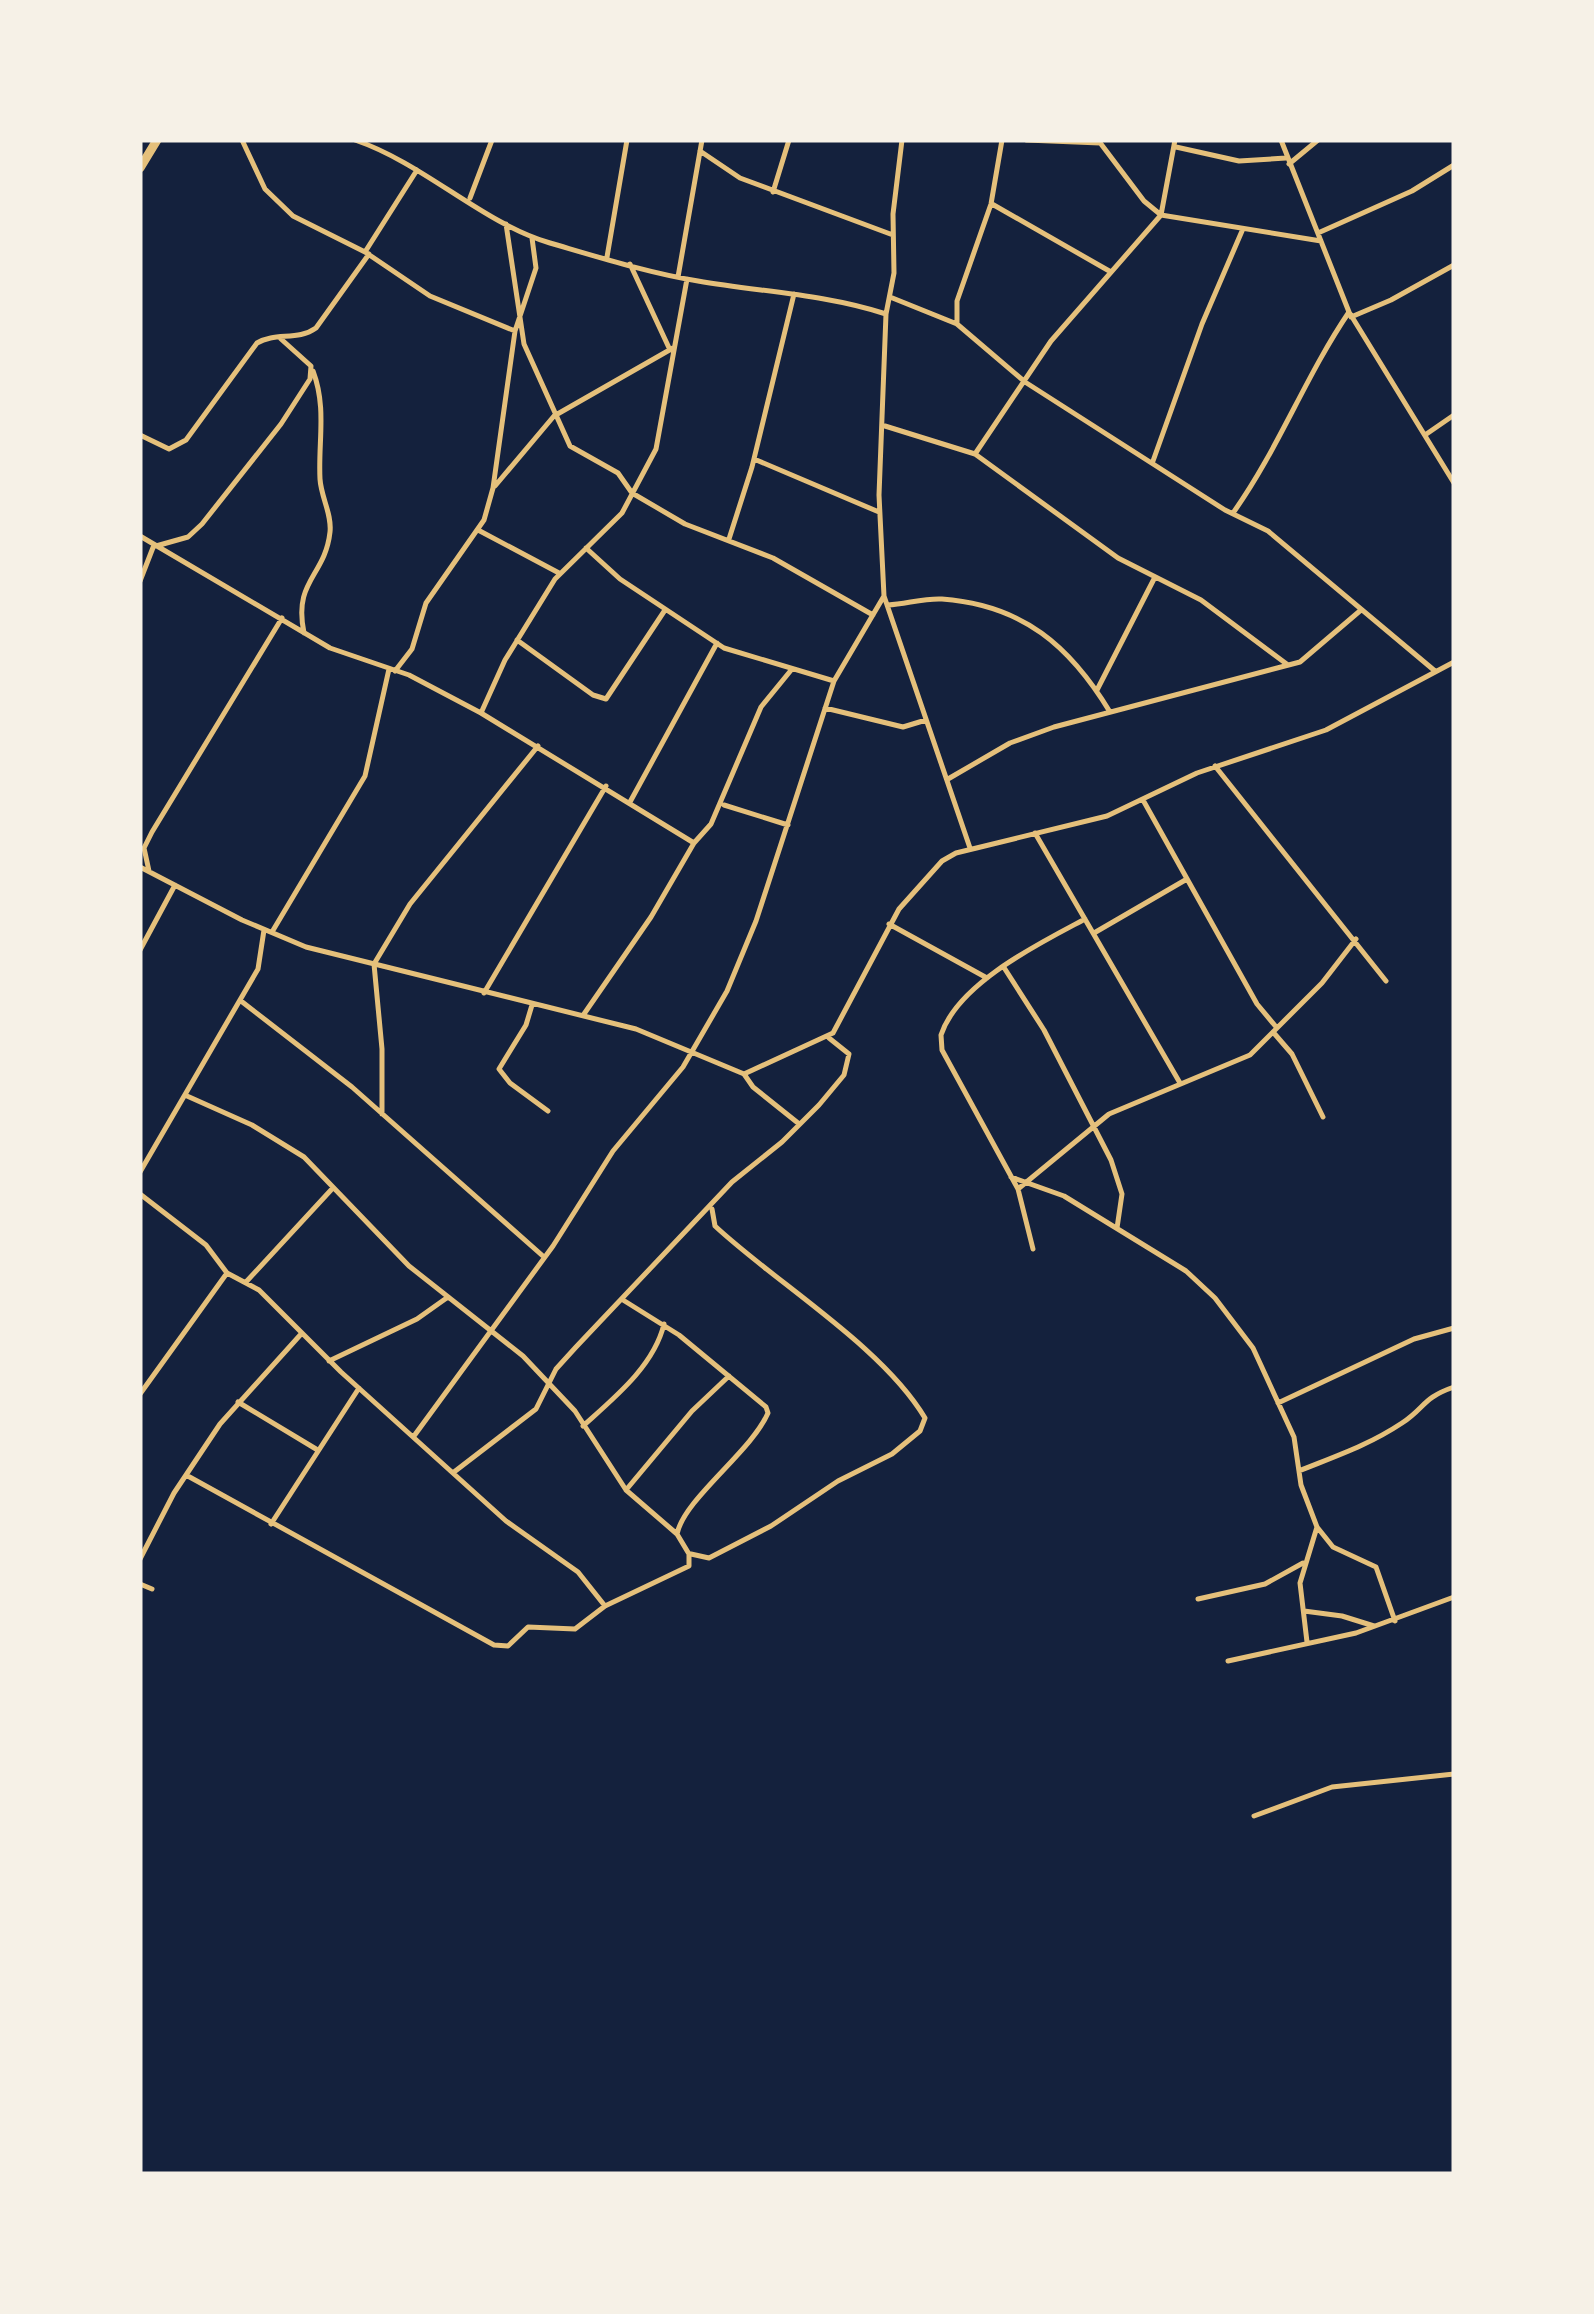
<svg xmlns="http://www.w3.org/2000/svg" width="1594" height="2314" font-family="'PT Sans Narrow',sans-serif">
<rect width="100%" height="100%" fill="#14213d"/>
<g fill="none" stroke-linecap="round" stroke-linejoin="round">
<!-- minor -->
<path stroke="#e5c07b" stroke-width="5" d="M242 140 265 189 293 216 365 252 430 296 515 331
M355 140C425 164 482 223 550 243 598 257 649 273 698 281 761 292 825 294 886 314
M1026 140 1100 143
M1098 140 1144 201 1161 215 1321 241
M1281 140 1349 312 1454 483
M1176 147 1239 161 1286 158
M700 151 740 178 893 235
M1289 164 1318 140
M773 192 789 140
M470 198 492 140
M992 204 1111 272
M506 224 524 344 570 446 618 473 632 493 685 524 773 558 873 615
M1318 233 1412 191 1454 165
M365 252 417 170
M607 257 627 140
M630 264 670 350
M678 277 702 140
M890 297 957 324 1025 382 1225 510 1268 531 1435 671
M1351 317 1391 300 1454 265
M957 324V301L991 204 1002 140
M885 426 975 454 1118 558 1201 600 1288 665
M140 435 169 449 186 440 257 343C275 332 298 341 316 328L369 254
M1425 435 1454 415
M975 454 1051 341 1161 215 1175 140
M754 459 879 512
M1153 461 1202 324 1242 231
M495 486 554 416 673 348
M1233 513C1278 450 1305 377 1349 312
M478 530 559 573
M140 536 330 648 409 675 481 713 694 843
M729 539 752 467 794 294
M156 546 188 537 202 524 281 424 310 379 311 366 281 339
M586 548 620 579 724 648 834 681
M140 581 154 545
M884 596 970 848
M888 605C906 604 924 598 942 599 1023 605 1070 646 1110 712
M304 633C293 580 325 577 330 532 332 514 321 497 320 479 318 442 327 408 313 371
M517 640 593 695 606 699 665 610
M395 671 412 649 426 603 484 520 493 488 515 331 536 268 532 238
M1097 690 1155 577
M825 708 903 727 926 720
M481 713 505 660 555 579 622 513 656 449 687 279
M1215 766 1386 981
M948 779 1010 743 1054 727 1300 662 1361 610
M1143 800 1257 1004 1277 1028
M630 802 717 643
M724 805 788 825
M1035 833 1180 1083
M140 867 242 920 306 947 636 1029 744 1074 833 1033 899 909 942 861 956 853 1107 816 1197 773 1326 730 1454 662
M149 871 144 848 152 832 282 618
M889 924 987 978
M272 932 365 776 389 669
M1094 933 1187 879
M140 950 175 885
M1003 966 1044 1030 1111 1160 1122 1194 1117 1228
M484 993 606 786
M241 1001 352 1087 544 1257
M532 1005 526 1025 499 1069 510 1083 548 1111
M584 1014 651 917 694 843 711 824 761 707 792 669
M1273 1032 1292 1054 1323 1117
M744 1074 753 1087 798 1123
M187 1096 252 1125 304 1157 409 1266 523 1356 575 1411 626 1490 677 1534
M382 1114V1049L374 964 410 904 538 746
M140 1172 258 969 264 930
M1011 1177 1064 1196 1186 1271 1215 1298 1253 1348 1294 1437 1301 1485 1317 1527 1300 1583 1307 1642
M1018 1189 1109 1114 1250 1055 1322 983 1356 939
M140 1194 206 1245 227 1273 259 1290 341 1372 506 1521 578 1572 605 1606
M1033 1249 1018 1189 942 1050 941 1035C958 983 1040 943 1085 919
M246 1282 331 1190
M329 1361 417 1319 448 1297
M140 1394 227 1273
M238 1402 316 1449
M1278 1403 1414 1339 1454 1328
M583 1426C614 1398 654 1366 664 1324
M414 1436 553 1246 613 1151 683 1067 727 991 756 921 834 681 884 596 879 495 886 314 894 273 893 214 902 140
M1299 1471C1336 1456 1369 1445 1402 1423 1425 1408 1422 1398 1454 1387
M454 1472 536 1409 556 1369 576 1347 732 1182 782 1142 819 1105 844 1075 849 1054 829 1038
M186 1475 494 1645 508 1646 528 1627 575 1629 605 1606 689 1566V1554L677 1534C684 1499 751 1452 768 1413L766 1407 679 1335 623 1300
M626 1490 692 1411 729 1376
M271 1524 359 1388
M1317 1527 1333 1547 1376 1567 1395 1621
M691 1554 709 1558 771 1526 838 1481 892 1454 920 1431 925 1418C882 1346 776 1283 715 1226L712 1209
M140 1559 174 1493 220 1424 302 1333
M140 1584 152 1589
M1198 1599 1265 1584 1303 1563
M1304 1611 1342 1616 1374 1626
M1228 1661 1356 1633 1454 1597
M1254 1816 1332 1787 1454 1774"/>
<!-- trunk -->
<path stroke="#e5c07b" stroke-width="9" d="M140 168 157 140"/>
</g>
<!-- border -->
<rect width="1594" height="2314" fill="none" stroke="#f6f1e7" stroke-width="285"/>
</svg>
